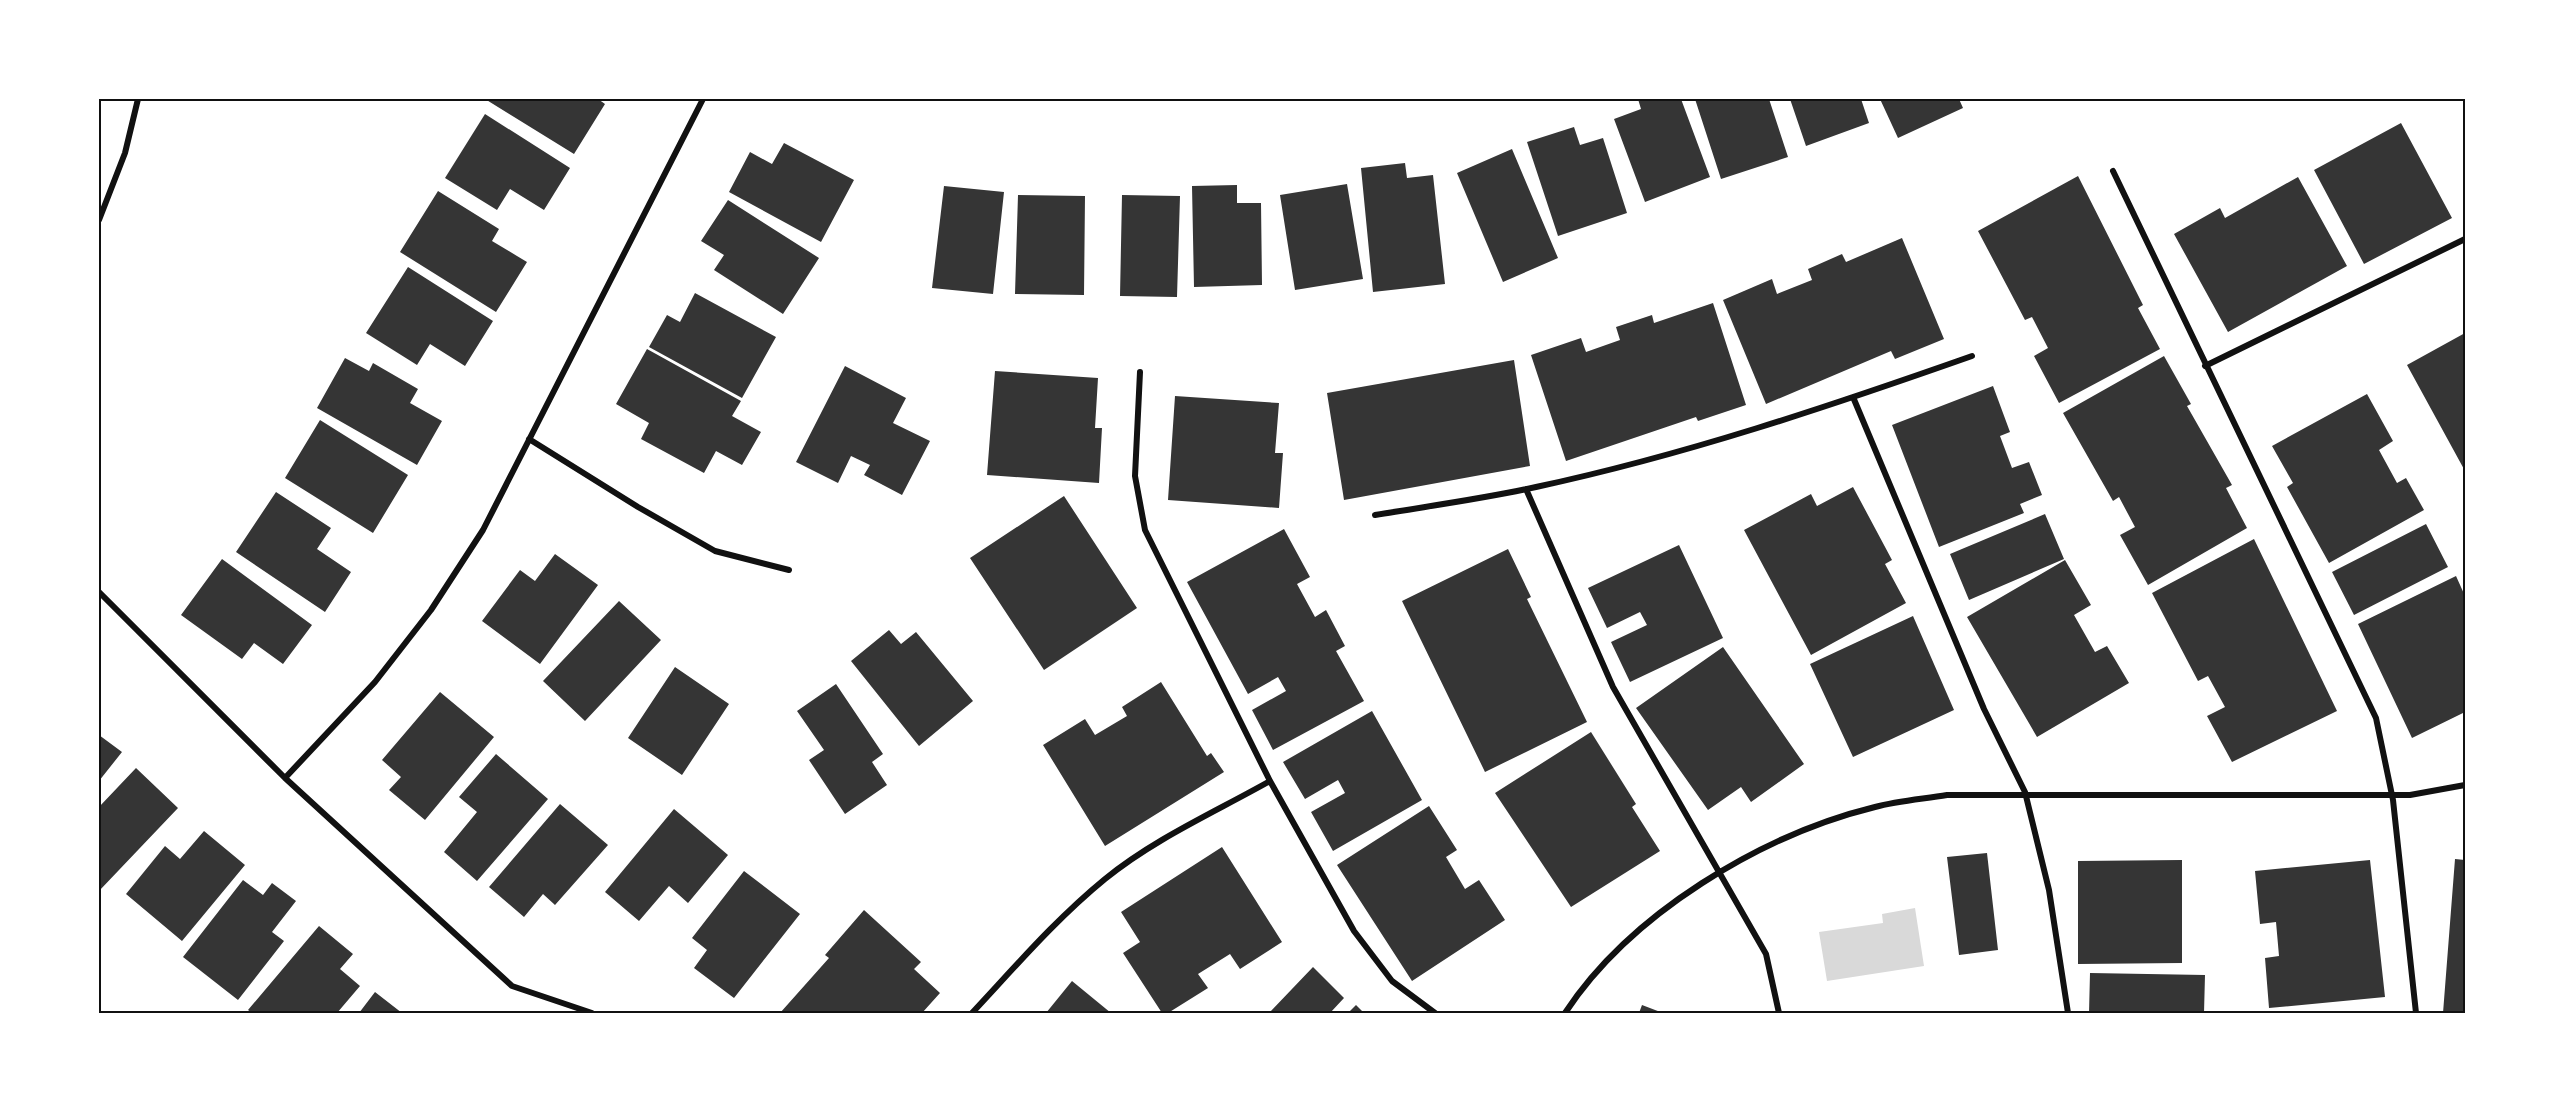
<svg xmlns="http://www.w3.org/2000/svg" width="2564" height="1112" font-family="Cabin,sans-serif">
<rect width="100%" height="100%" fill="#fff"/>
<!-- water -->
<path fill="#d9d9d9" d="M1915 908 1924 966 1827 981 1819 932 1883 923 1882 914Z"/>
<!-- building -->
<path fill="#353535" d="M485 99H598L605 104 574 154Z
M1638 99H1681L1710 177 1645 202 1614 119 1641 109Z
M1695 99H1769L1788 157 1721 179Z
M1790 99H1861L1869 123 1806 146Z
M1880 99H1959L1963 108 1898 138Z
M485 114 570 168 544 210 510 189 497 210 445 178Z
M2401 123 2452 218 2364 264 2314 170Z
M1574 127 1580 145 1603 138 1627 213 1558 236 1527 142Z
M784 143 854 180 821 242 729 192 750 152 772 164Z
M1512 149 1558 258 1503 282 1457 173Z
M1405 163 1407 178 1433 175 1445 284 1373 292 1361 168Z
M2078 176 2143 305 2138 308 2160 349 2059 403 2034 356 2048 348 2032 317 2025 320 1978 231Z
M2298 177 2347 266 2228 332 2174 234 2220 208 2225 218Z
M1347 184 1363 279 1295 290 1280 195Z
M1237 185V203H1261L1262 285 1194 287 1192 186Z
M944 186 1004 192 993 294 932 288Z
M438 191 499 229 492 241 527 262 496 312 400 252Z
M1018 195 1085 196 1084 295 1015 294Z
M1122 195 1180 196 1177 297 1120 296Z
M728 200 819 258 783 314 714 270 724 255 701 241Z
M1902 238 1944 339 1895 359 1891 351 1766 404 1723 300 1772 279 1777 294 1812 280 1808 269 1842 254 1846 262Z
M408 267 493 321 465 366 430 344 417 365 366 333Z
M695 293 776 337 742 398 649 347 667 315 680 322Z
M1713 303 1746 405 1698 421 1696 417 1566 461 1531 355 1581 338 1586 352 1620 340 1616 327 1652 315 1654 323Z
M2465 333V471L2407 365Z
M647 349 741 401 732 416 761 432 742 465 716 451 704 473 641 439 649 423 616 404Z
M2164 356 2191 404 2187 406 2232 485 2226 488 2247 528 2148 585 2120 535 2135 527 2119 497 2113 501 2063 413Z
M345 358 369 371 373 363 418 389 410 403 442 421 417 465 317 408Z
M1514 360 1530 466 1344 500 1327 393Z
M845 366 906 398 893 423 930 441 902 495 864 475 870 465 851 456 838 483 796 462Z
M995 371 1098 378 1095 428H1102L1099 483 987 475Z
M1993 386 2010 432 2000 436 2012 468 2029 462 2042 495 2020 504 2024 513 1939 547 1892 425Z
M2367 394 2393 441 2379 450 2397 483 2406 478 2424 510 2329 563 2287 487 2293 483 2272 446Z
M1175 396 1279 403 1275 453H1283L1279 508 1168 500Z
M320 420 408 475 373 533 285 478Z
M1853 487 1892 560 1885 564 1906 603 1811 655 1744 530 1811 494 1817 506Z
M276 492 331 528 317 549 351 572 325 612 236 552Z
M1064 496 1137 608 1044 670 970 558Z
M2045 514 2064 559 1969 600 1950 554Z
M2426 524 2448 567 2354 615 2332 572Z
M1284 529 1310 577 1297 584 1315 617 1326 610 1345 646 1336 651 1364 701 1273 750 1252 710 1286 691 1278 677 1248 694 1187 582Z
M2254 539 2337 711 2232 762 2207 716 2225 707 2208 676 2198 681 2152 593Z
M1679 545 1723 638 1630 682 1611 642 1647 625 1640 612 1607 628 1588 588Z
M1508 549 1531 597 1527 599 1587 722 1485 772 1402 601Z
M555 554 598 585 540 664 482 621 520 570 535 581Z
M222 559 312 625 283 664 254 643 242 659 181 615Z
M2065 560 2091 605 2074 615 2095 652 2107 646 2129 683 2037 737 1967 617Z
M2456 576 2465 596V717L2463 713 2412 738 2358 624Z
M619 601 661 640 585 721 543 681Z
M1913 616 1954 710 1853 757 1810 664Z
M889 630 901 644 916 632 973 701 919 746 851 661Z
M1723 647 1804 764 1751 802 1741 787 1708 810 1636 708Z
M675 667 729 704 682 775 628 738Z
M1161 682 1207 756 1211 753 1224 772 1105 846 1043 745 1085 719 1095 735 1127 716 1122 707Z
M836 684 883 754 872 762 887 785 845 814 809 760 824 750 797 711Z
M440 692 494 737 425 820 389 790 401 777 382 760Z
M1372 711 1422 800 1333 851 1311 812 1345 793 1338 780 1305 799 1283 762Z
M1591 732 1636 804 1632 807 1660 851 1571 907 1495 793Z
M99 735 122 752 99 781Z
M496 754 548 799 477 881 444 852 477 812 459 797Z
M136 768 178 808 99 891V807Z
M560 804 608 845 555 905 543 894 524 917 489 887Z
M1429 806 1457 850 1446 857 1465 889 1479 880 1505 920 1412 981 1337 865Z
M674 809 728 855 688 903 669 886 639 921 605 892Z
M204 831 245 865 182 941 126 894 165 846 180 859Z
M1222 847 1282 942 1240 969 1230 954 1198 974 1208 988 1168 1013H1162L1123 953 1140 942 1121 912Z
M1987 853 1998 950 1959 955 1947 857Z
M2455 859 2465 860V1013H2443Z
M2182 860V963L2078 964V861Z
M2370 860 2385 997 2269 1008 2265 958 2279 956 2276 922 2260 924 2255 871Z
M744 871 800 914 734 998 694 968 707 950 692 938Z
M243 880 263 895 272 883 296 901 272 932 284 941 238 1000 183 957Z
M864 910 921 962 914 969 940 993 922 1013H780L829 958 825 955Z
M319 926 353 954 340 969 360 986 337 1013H252L248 1010Z
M1313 967 1344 998 1330 1013H1269Z
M2090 973 2205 975 2204 1013H2089Z
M1072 981 1111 1013H1046Z
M375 992 402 1013H359Z
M1356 1005 1364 1013H1348Z
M1642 1005 1663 1013H1639Z"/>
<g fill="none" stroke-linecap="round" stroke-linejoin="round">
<!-- minor -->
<path stroke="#111" stroke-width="6" d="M2113 171 2376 718 2393 800 2416 1013
M99 220 125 153 138 99
M2205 366 2465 239
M1140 372 1135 476 1145 530 1270 781 1354 931 1392 981 1435 1013
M1853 397 1984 709 2025 792 2049 890 2068 1013
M529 439 638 507 715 551 789 570
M1526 489 1613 687 1766 954 1779 1013
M1375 515C1428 506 1483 499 1536 487 1685 455 1830 406 1972 356
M99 592 285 778 512 986 592 1013
M285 778 375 682 431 610 483 530 703 99
M972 1013C1015 967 1056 919 1105 879 1154 839 1215 812 1270 781
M1565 1013C1630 914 1761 835 1875 807 1898 801 1923 799 1947 795H2410L2465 785"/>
</g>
<!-- border -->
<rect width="2564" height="1112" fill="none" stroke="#ffffff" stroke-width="201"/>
<rect x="100" y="100" width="2364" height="912" fill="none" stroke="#111" stroke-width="2"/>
</svg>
